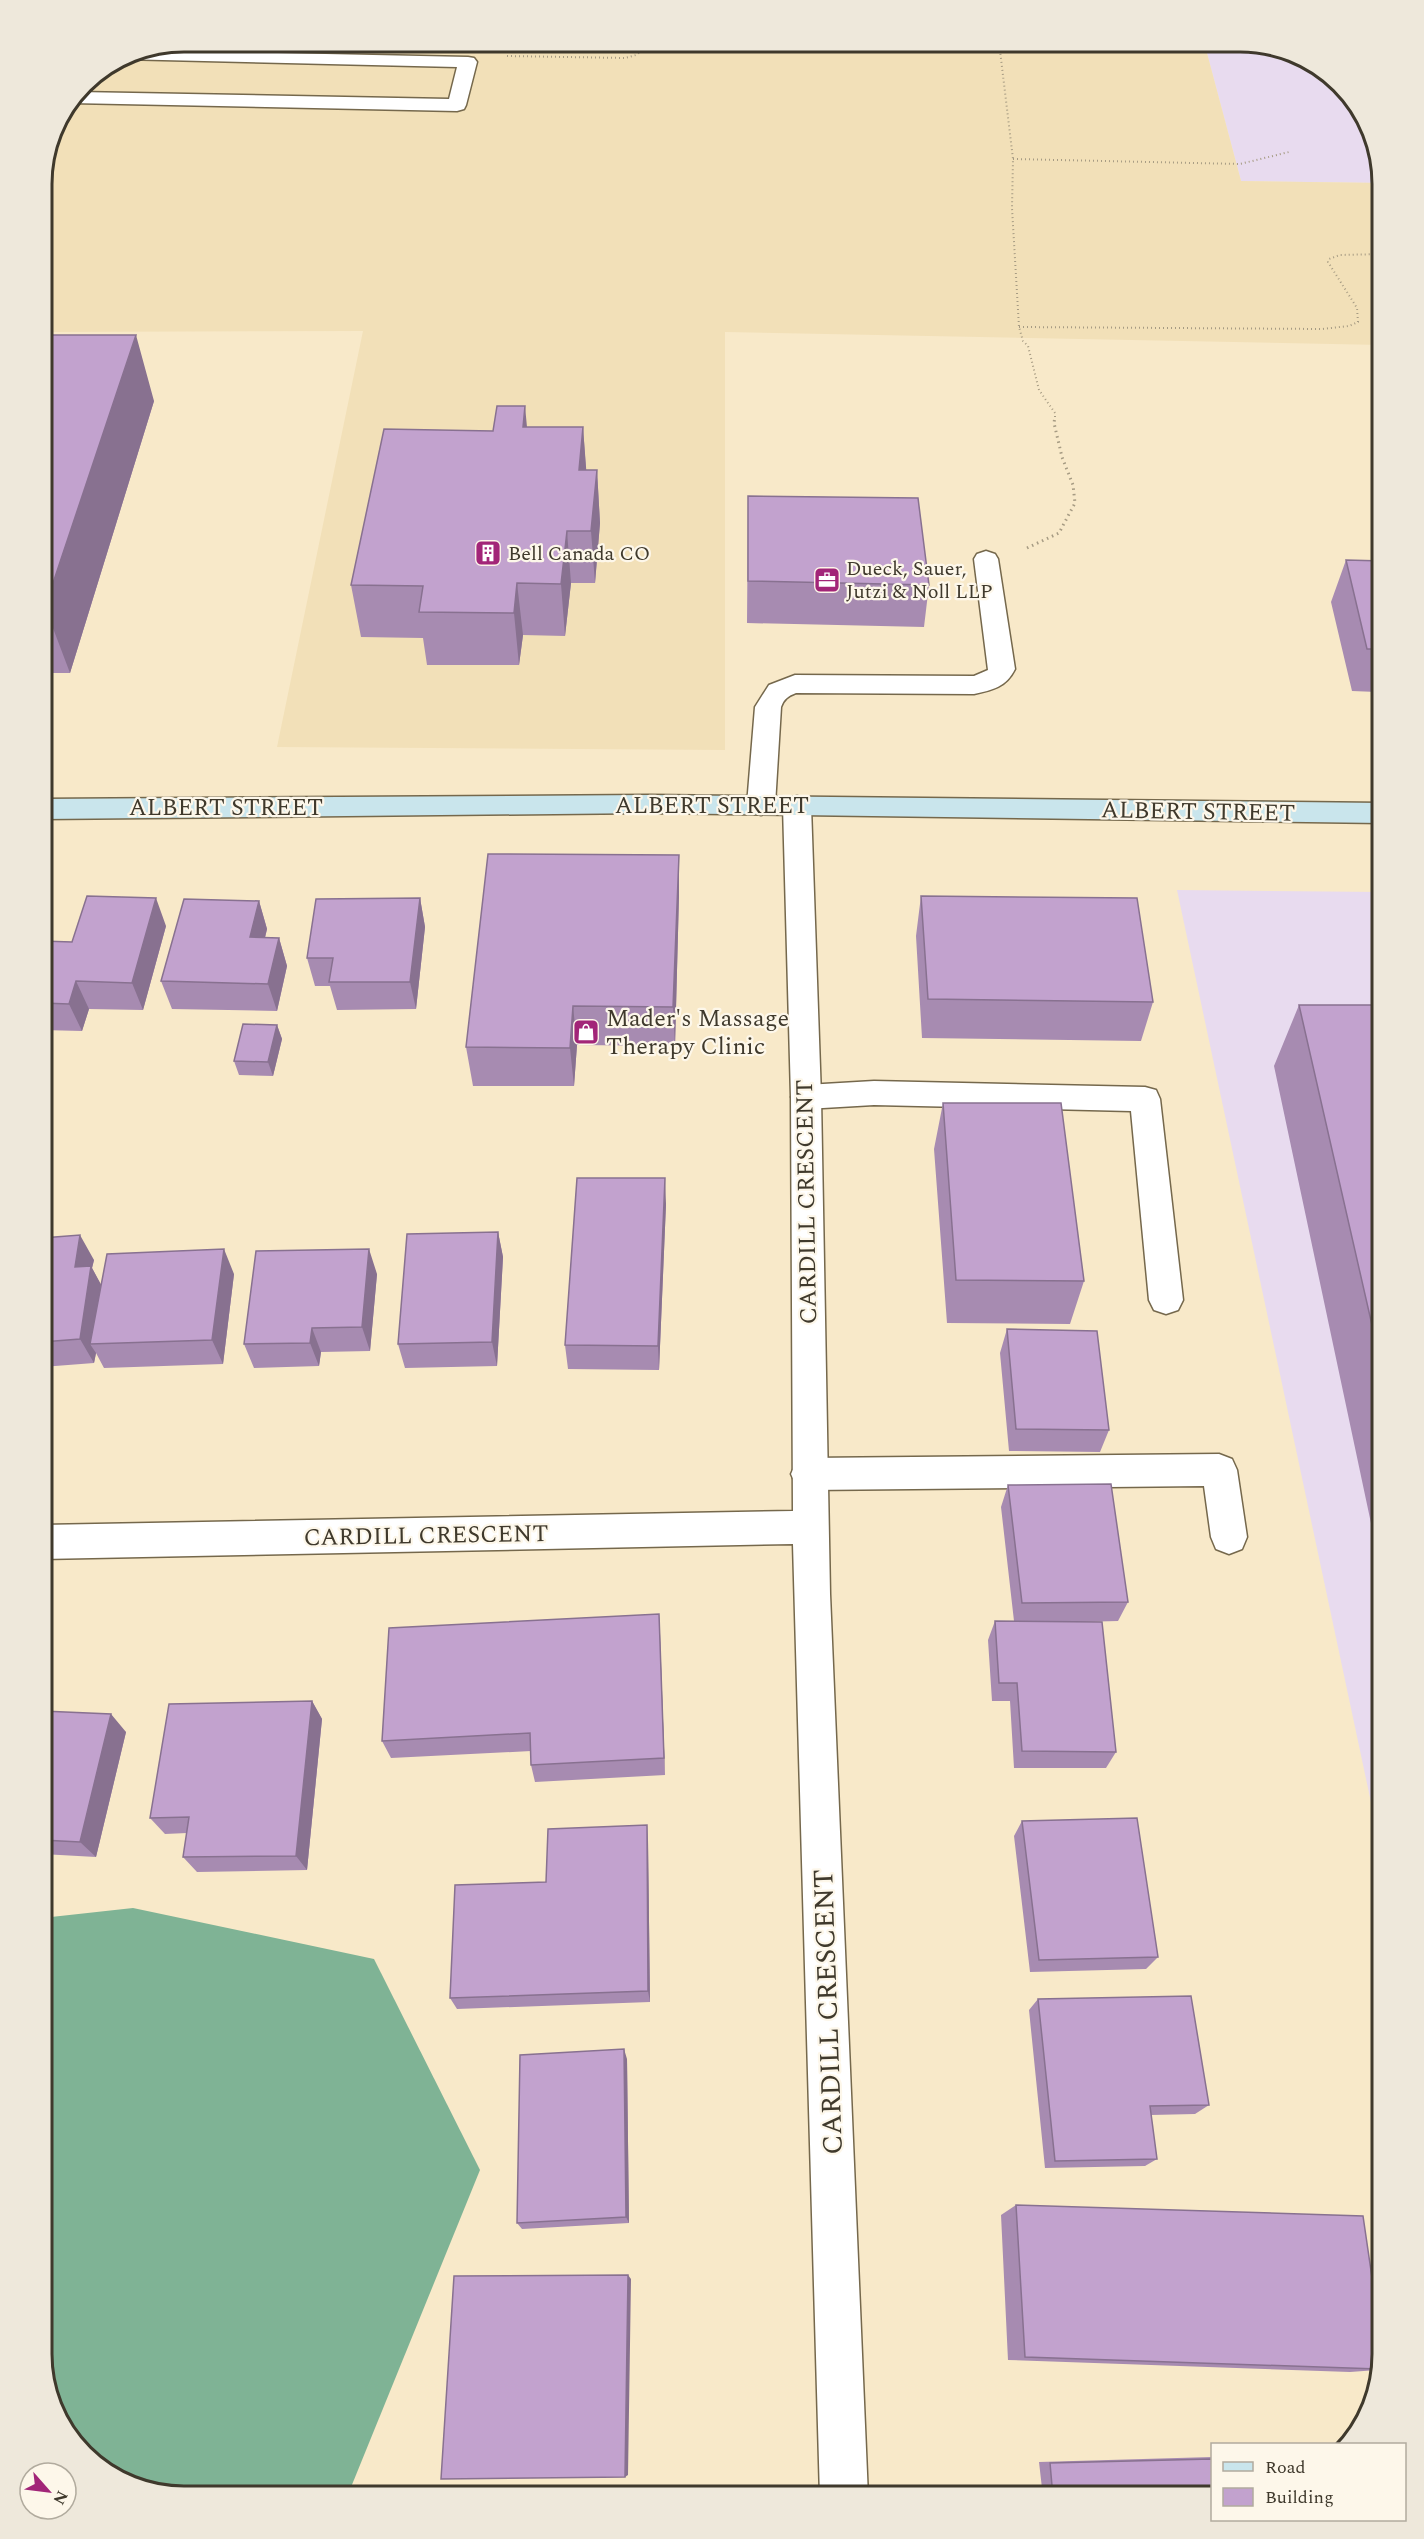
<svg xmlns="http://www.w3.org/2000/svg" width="1424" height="2539" font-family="Spectral,serif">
<rect width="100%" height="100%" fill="#f8e9c9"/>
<!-- commercial -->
<path fill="#e8dbef" d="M1204 42H1249L1319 66 1367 122 1382 183 1241 181Z
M1177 890 1382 892V1854Z"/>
<!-- built -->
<path fill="#f2e0b8" d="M184 42H1204L1241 181 1382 183V345L725 332V750L277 747 363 331 42 332V175L53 130 84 83 130 53Z"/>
<!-- forest -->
<path fill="#7fb395" d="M133 1908 374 1959 480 2170 347 2497H175L105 2473 57 2417 42 2355V1918Z"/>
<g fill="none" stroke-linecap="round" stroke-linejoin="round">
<defs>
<path id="lane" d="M144 50 468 57 474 58 477 62 466 105 464 109 457 111 71 103 78 92 449 99 457 67 121 59 130 53Z
M986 551 995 554 998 559 1015 669C1006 687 993 690 974 694L796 693C788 696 784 699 781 707L775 805 771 812 761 815 751 812 747 805 755 707 769 685 795 675 974 676 988 670 974 559 977 554Z
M874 1081 1145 1087 1156 1090 1160 1099 1183 1300 1178 1310 1166 1314 1154 1310 1149 1300 1131 1111 874 1105 806 1109 795 1106 791 1097 795 1088 806 1085Z
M1219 1454 1232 1459 1237 1470 1247 1537 1242 1549 1229 1554 1216 1549 1211 1537 1204 1486 809 1490 796 1485 791 1474 796 1463 809 1458Z"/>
<path id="street" d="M797 796 807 799 811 806 821 1097 830 1594 868 2497H820L793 1544 42 1559V1525L793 1511 791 1097 783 806 787 799Z"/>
<path id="secondary" d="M649 795 1382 803V823L649 813 42 819V799Z"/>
</defs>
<!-- lane casing -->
<use href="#lane" stroke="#75684c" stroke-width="3"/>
<!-- street casing -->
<use href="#street" stroke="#75684c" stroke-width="3"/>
<!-- secondary casing -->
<use href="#secondary" stroke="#75684c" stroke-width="3"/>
<!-- path-far1 -->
<path stroke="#a69b83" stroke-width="2" stroke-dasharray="1 3" stroke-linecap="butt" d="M999 42 1013 159 1012 208 1019 327 1023 341 1028 346 1039 390 1055 413V418
M507 56 625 58 636 55 654 42
M1013 159 1240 164 1289 152
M1019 327 1322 329 1349 326 1358 322 1357 308 1328 262 1329 259 1340 255 1382 254"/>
<!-- path -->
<path stroke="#a69b83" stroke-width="3" stroke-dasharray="1.5 4" stroke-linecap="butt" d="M1027 548 1059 533 1075 503 1073 485 1062 457 1054 423 1055 416"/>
<!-- lane -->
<use href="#lane" fill="#fff" fill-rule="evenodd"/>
<!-- street -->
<use href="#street" fill="#fff" fill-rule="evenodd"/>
<!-- secondary -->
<use href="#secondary" fill="#c9e5ec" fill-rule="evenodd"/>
</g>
<!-- wall -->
<path fill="#a78bb1" d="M42 335 154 401 70 673H42Z
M527 427H583L586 470H597L600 523 595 583H571L565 636 523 635 519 665H427L423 638 361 637 351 585 493 431Z
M748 496 929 585 924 627 747 623Z
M1346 560 1382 561V710L1377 692 1352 691 1331 602Z
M679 855V895L675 1046 577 1045 574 1086H473L466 1047Z
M921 896 1153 1002 1141 1041 922 1038 916 936Z
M420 898 425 927 416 1009 337 1010 330 986H315L307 958Z
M259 901 267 929 265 938H279L287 966 277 1011 172 1009 161 981Z
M166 926 143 1010 89 1009 82 1031 42 1030V941L72 942Z
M1299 1005H1382V1575L1274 1066Z
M277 1025 282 1039 273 1076 239 1075 234 1061Z
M943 1103 1084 1281 1070 1324 947 1323 934 1149Z
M666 1204 659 1370 568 1369 565 1345Z
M498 1232 503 1257 497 1366 405 1368 398 1344Z
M42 1238 94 1260 92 1268 101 1285 234 1274 223 1364 104 1368 96 1353 94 1363 42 1367Z
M377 1274 370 1351 321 1352 319 1366 254 1368 244 1344Z
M1007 1329 1109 1430 1100 1452 1009 1451 1000 1353Z
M1008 1485 1128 1602 1118 1621 1078 1622 1116 1752 1106 1768H1014L1010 1701H992L988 1640 995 1621H1014L1001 1507Z
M659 1614 665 1775 535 1782 531 1765V1751L391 1758 382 1741Z
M312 1701 322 1719 307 1870 197 1872 183 1857 187 1833 165 1834 150 1818Z
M42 1711 126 1732 96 1857 42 1854Z
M1022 1821 1158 1957 1146 1969 1030 1972 1014 1836Z
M648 1840 650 2002 457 2009 450 1998 546 1882Z
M1038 1999 1209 2105 1195 2114 1151 2115 1157 2159 1145 2166 1045 2168 1029 2010Z
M627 2059 629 2223 522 2229 517 2223Z
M1016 2205 1382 2355 1377 2370 1350 2372 1008 2360 1001 2215Z
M1212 2457V2497H1043L1039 2462Z"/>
<!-- shaded-wall -->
<path fill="#887190" d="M136 335 154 401 70 673 45 607Z
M525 406 530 459 523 427Z
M583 427 587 480 579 470Z
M597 470 600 523 595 583 591 531Z
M567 531 571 583 565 636 561 584Z
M517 583 523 635 519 665 514 613Z
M679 855V895L675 1046 673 1007Z
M156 898 166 926 143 1010 132 983Z
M420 898 425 927 416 1009 410 982Z
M259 901 267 929 258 965 250 937Z
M279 938 287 966 277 1011 268 984Z
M76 981 89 1009 82 1031 69 1004Z
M573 1006 577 1045 574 1086 570 1048Z
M277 1025 282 1039 273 1076 268 1062Z
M665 1178 666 1204 659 1370 658 1346Z
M498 1232 503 1257 497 1366 492 1342Z
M80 1235 94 1260 92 1268 104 1290 90 1344 96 1353 94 1363 80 1339 75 1267Z
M224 1249 234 1274 223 1364 212 1340Z
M369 1249 377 1274 370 1351 362 1327Z
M312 1328 321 1352 319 1366 310 1343Z
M659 1614 660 1633 665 1775 664 1758Z
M312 1701 322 1719 307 1870 296 1856Z
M111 1714 126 1732 96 1857 80 1842Z
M647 1825 648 1840 650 2002 648 1991Z
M624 2049 627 2059 629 2223 626 2217Z
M628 2275 631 2279 628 2475 625 2477Z"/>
<!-- building -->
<path fill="#c2a2ce" stroke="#887190" stroke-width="1.5" d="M42 335H136L45 607H42Z
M497 406H525L523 427H583L579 470H597L591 531H567L561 584 517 583 514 613 419 612 423 586 351 585 384 429 493 431Z
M748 496 918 498 929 585 748 581Z
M1346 560 1382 561V649H1367Z
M488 854 679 855 673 1007 573 1006 570 1048 466 1047Z
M87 896 156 898 132 983 76 981 69 1004 42 1003V941L72 942Z
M921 896 1137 898 1153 1002 928 999Z
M420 898 410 982H329L333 958H307L316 899Z
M184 899 259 901 250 937 279 938 268 984 161 981Z
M1299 1005H1382V1369Z
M243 1024 277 1025 268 1062 234 1061Z
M943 1103H1061L1084 1281 956 1280Z
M577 1178H665L658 1346 565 1345Z
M498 1232 492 1342 398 1344 407 1234Z
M80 1235 75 1267 91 1266 80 1339 42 1342V1238Z
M224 1249 212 1340 90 1344 107 1254Z
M369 1249 362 1327 312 1328 310 1343 244 1344 256 1251Z
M1007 1329 1097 1331 1109 1430 1016 1429Z
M1111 1484 1128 1602 1022 1603 1008 1485Z
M659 1614 664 1758 531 1765 530 1733 382 1741 389 1628Z
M995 1621 1102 1622 1116 1752 1022 1751 1017 1683H999Z
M312 1701 296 1856 183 1857 189 1817 150 1818 169 1704Z
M42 1711 111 1714 80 1842 42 1840Z
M1137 1818 1158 1957 1039 1960 1022 1821Z
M647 1825 648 1991 450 1998 455 1885 546 1882 548 1829Z
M1191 1996 1209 2105 1150 2106 1157 2159 1055 2161 1038 1999Z
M624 2049 626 2217 517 2223 520 2055Z
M1016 2205 1363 2216 1382 2346V2355L1378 2369 1025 2357Z
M628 2275 625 2477 441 2479 454 2276Z
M1212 2459V2497H1053L1050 2463Z"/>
<!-- icons -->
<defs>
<symbol id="building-square" viewBox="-11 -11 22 22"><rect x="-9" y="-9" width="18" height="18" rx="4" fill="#a22578" stroke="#fdf7ea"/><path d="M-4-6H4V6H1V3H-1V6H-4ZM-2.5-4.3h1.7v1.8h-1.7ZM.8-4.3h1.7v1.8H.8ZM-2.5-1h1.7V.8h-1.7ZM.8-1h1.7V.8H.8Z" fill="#fff"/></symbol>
<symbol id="office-square" viewBox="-11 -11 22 22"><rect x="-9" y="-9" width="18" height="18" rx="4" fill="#a22578" stroke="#fdf7ea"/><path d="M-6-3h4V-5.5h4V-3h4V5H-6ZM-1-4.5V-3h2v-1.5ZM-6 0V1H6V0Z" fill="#fff"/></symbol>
<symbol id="shop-square" viewBox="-11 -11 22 22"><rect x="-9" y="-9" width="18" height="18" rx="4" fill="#a22578" stroke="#fdf7ea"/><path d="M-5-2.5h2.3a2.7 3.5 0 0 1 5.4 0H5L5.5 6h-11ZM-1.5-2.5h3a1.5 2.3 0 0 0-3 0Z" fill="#fff"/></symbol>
</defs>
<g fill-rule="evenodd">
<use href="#building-square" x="473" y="538" width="30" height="30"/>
<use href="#office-square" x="812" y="565" width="30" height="30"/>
<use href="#shop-square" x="571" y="1017" width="30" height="30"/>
</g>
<g text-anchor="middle" stroke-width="4.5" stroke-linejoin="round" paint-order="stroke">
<!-- far-poi labels -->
<g font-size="20" fill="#3f392c" stroke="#fdf7ea" text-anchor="start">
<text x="508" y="560">Bell Canada CO</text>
<text x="846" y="575">Dueck, Sauer,<tspan x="846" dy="23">Jutzi &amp; Noll LLP</tspan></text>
</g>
<!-- street labels -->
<g font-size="24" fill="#3f392c" stroke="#fdf7ea">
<text x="712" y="813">ALBERT STREET</text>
<text x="226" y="815">ALBERT STREET</text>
<text transform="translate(1198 811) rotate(1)" y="8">ALBERT STREET</text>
<text transform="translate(806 1202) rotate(-91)" y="8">CARDILL CRESCENT</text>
<text transform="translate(426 1535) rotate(-1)" y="8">CARDILL CRESCENT</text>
</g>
<!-- poi labels -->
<g font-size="24" fill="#3f392c" stroke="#fdf7ea" text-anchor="start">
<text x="606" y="1026">Mader's Massage<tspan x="606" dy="28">Therapy Clinic</tspan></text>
</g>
<!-- near-street labels -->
<g font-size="28" fill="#3f392c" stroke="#fdf7ea">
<text transform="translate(827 2012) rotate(-92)" y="10">CARDILL CRESCENT</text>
</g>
</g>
<!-- crop -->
<path d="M0 0H1424V2539H0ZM184 52H1240A132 132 0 0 1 1372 184V2354A132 132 0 0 1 1240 2486H184A132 132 0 0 1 52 2354V184A132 132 0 0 1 184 52Z" fill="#eee8db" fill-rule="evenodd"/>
<path fill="none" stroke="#3f392c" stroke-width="3" d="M184 52H1240A132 132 0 0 1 1372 184V2354A132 132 0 0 1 1240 2486H184A132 132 0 0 1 52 2354V184A132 132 0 0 1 184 52Z"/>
<!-- legend -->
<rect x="1211" y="2443" width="195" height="78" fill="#fdf7ea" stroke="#b1ab9e" stroke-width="1.5"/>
<rect x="1223" y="2462" width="30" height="9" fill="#c9e5ec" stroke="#b1ab9e" stroke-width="1.5"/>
<text x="1265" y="2473" font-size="18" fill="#3f392c">Road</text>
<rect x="1223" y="2488" width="30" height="18" fill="#c2a2ce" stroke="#b1ab9e" stroke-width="1.5"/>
<text x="1265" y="2503" font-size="18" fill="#3f392c">Building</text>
<!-- north arrow -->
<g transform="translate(48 2491) rotate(118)"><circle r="28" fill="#fdf7ea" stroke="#b1ab9e" stroke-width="1.5"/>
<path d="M0-4.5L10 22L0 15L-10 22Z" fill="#a22578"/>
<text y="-9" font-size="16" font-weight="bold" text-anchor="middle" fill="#3f392c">N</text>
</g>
</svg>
